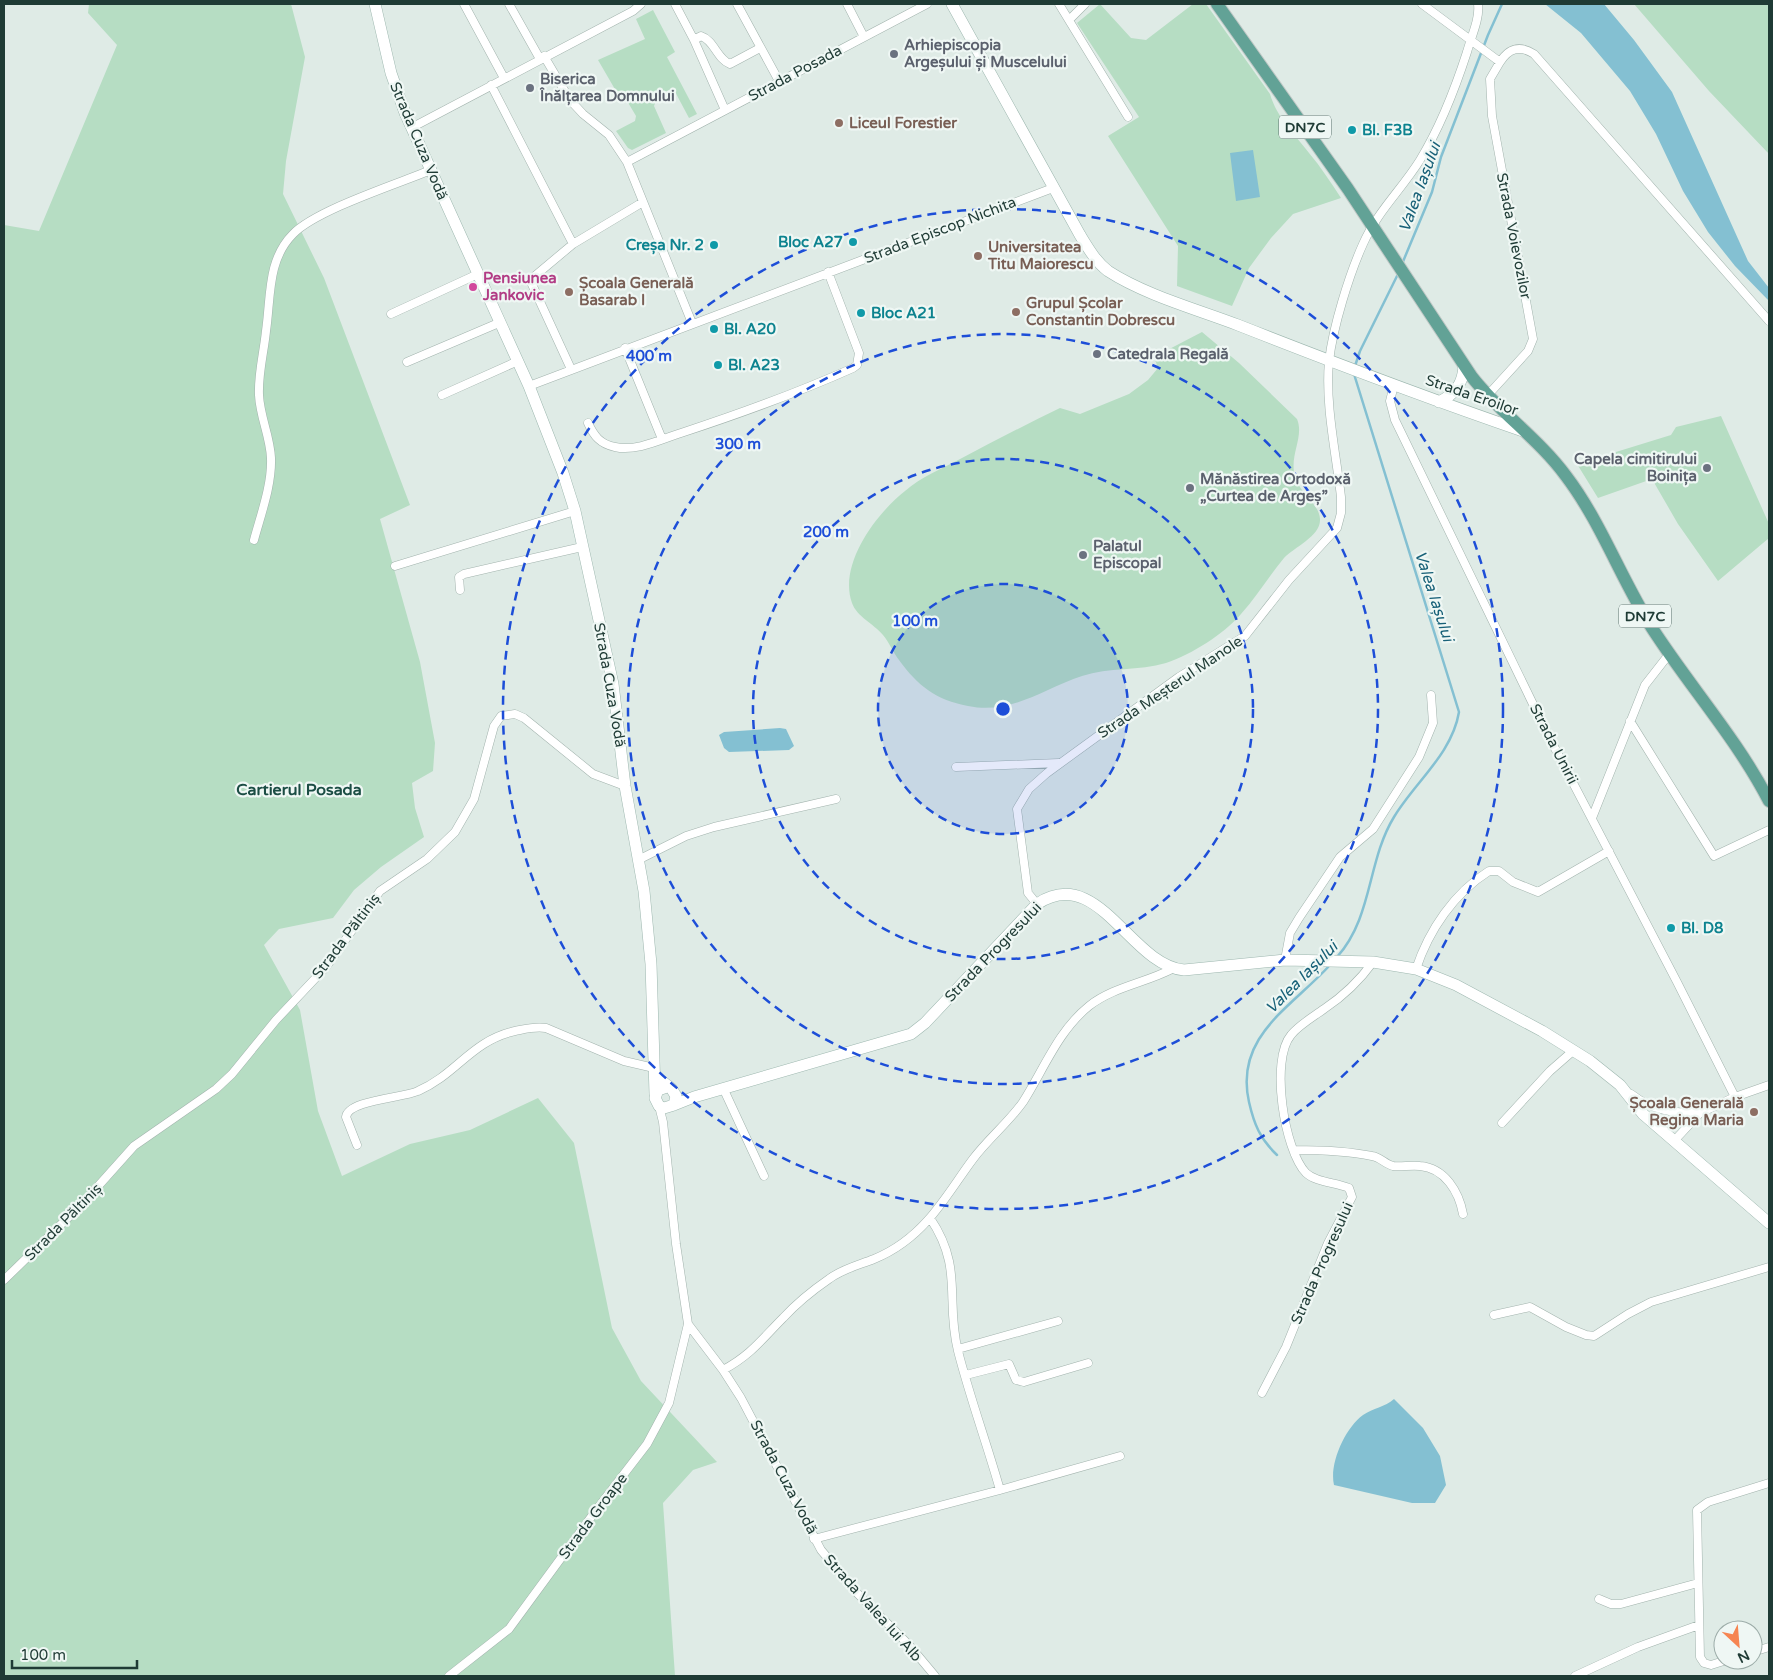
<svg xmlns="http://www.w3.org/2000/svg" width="1773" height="1680" font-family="'Varela Round',sans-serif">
<rect width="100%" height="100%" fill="#dfebe6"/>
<!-- green -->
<path fill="#b6ddc3" d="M89 4H291L305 57 286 161 283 194 324 278 410 505 380 519 420 662 435 743 433 771 412 783 415 808 424 837 381 867 354 890 333 918 279 929 264 945 300 1010 318 1111 342 1176 410 1144 470 1130 538 1098 574 1143 612 1328 641 1381 717 1462 693 1470 663 1503 675 1676H4V225L39 231 117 45 88 13Z
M1100 4 1131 38 1146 40 1193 4H1206L1270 94C1277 118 1294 133 1309 153 1321 167 1331 183 1341 198L1293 214 1271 238 1249 268 1232 306 1177 286 1178 246 1108 136 1139 117 1077 23Z
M1634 4H1769V154L1709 91Z
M653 10 675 52 667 57 697 114 689 118 673 88C665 92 657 97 654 106L666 133 632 150 628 148 616 131 635 121 636 116 623 94 616 91 598 60 645 39 636 19Z
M1202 332 1239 363 1297 419C1304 436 1291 453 1294 472 1297 493 1319 502 1320 519 1321 536 1294 547 1284 558 1269 576 1257 596 1241 614 1223 635 1192 654 1166 663 1139 671 1109 667 1082 676 1043 689 1011 715 968 706 936 700 918 686 899 660 893 652 889 642 883 635 873 623 857 617 852 603 838 564 877 513 905 491 921 477 943 468 962 458 994 441 1027 424 1060 408L1080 414 1129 394 1148 380 1158 368 1154 357Z
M1721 416 1769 524V538L1718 581 1678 524 1652 479 1598 498 1577 464 1671 435 1676 427Z"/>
<!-- water -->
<path fill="#84c0d2" d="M1545 4H1604L1634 40 1672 92 1748 261 1769 288V301L1735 266 1708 232 1683 191 1656 134 1630 91 1581 33Z
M1253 150 1260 197 1236 201 1230 153Z
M780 728 786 729 794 746 789 750 729 752 724 748 719 735 724 732Z
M1394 1399 1423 1428 1440 1456 1446 1485 1435 1503H1412L1334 1485C1329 1464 1345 1428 1363 1415 1373 1408 1385 1407 1394 1399Z"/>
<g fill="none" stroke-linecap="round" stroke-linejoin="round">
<!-- stream -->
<path stroke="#84c0d2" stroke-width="2.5" d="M1402 264 1432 192 1441 157 1488 35 1502 4
M1355 366 1360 351 1398 274
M1337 957C1373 917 1367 861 1394 817 1415 782 1452 754 1459 712L1354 374
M1277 1155C1260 1139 1254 1124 1249 1102 1234 1036 1292 1007 1330 965"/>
<defs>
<path id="street" d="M464 4 504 78
M509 4 540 59
M675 4 694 40 725 110
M737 4 779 81
M847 4 864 37
M1059 4 1128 117
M1422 4 1500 62C1509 48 1520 45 1534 54L1769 321
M1069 20 1085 4
M694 40 701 36C714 40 717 59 730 64L760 48
M544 56 570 100 583 114 609 135 627 162 692 323
M491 85 573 244
M411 128 633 11 641 4
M627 162 927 4
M391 314 478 274
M625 348 662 439
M407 362 501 322
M571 369 530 280 573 244 643 202
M1394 385 1390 401 1395 420 1548 735 1677 982 1735 1097
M529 386 1053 188
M442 395 518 361
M1487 396 1528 351 1533 339 1492 116 1490 79 1500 62
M588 423C594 436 600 444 615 447 636 452 662 439 681 433 739 414 797 393 853 368L857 365 859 353 828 272
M254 540C261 514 272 485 271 458 270 436 260 417 259 395 258 373 264 352 266 331 271 297 267 260 293 234 316 210 397 184 431 170
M395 566 575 511
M460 590 459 577 464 574 582 547
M1630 721 1714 856 1769 830
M956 767 1059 763
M1592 818 1645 685 1670 653
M638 860 686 836 714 827 836 799
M1037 904 1028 893 1017 809 1029 789 1047 773 1179 677 1245 636 1289 580 1337 528 1341 513V497C1336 453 1325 405 1329 361 1333 327 1349 275 1363 244 1377 212 1402 189 1420 160 1441 126 1455 89 1467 52 1471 37 1480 19 1478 4
M1285 960 1290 933 1299 918 1340 857 1373 829 1419 757 1433 723 1431 695
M1416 969C1429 930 1454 893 1489 871H1499L1513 882 1538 892 1609 851
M724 1090 764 1176
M1631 1094C1653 1111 1673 1113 1700 1113
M659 1106 663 1122 676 1244 688 1324 723 1370 741 1398 821 1550 857 1593 909 1645 935 1676
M1502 1123 1550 1071 1574 1050
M1674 1141 1700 1113 1735 1097 1769 1085
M357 1145 346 1117C348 1100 403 1098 418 1091 457 1074 471 1041 515 1031 525 1029 535 1026 546 1028L624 1061 654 1068
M1295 1150C1321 1150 1347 1151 1372 1156 1380 1157 1385 1164 1393 1166 1401 1167 1411 1165 1420 1166 1445 1168 1459 1192 1463 1214
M930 1218C964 1268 945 1300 958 1351 970 1398 987 1444 1000 1490
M4 1280 83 1203 134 1146 216 1089 232 1074 276 1020 326 967 380 891 427 859 455 832 474 799 494 726 501 716 515 714 524 718 593 774 625 786
M1494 1315 1530 1307 1566 1327 1586 1335 1594 1336 1628 1314 1651 1302 1769 1267
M958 1349 1058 1321
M723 1370C751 1355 762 1339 783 1318 796 1304 813 1290 829 1279 842 1269 859 1265 874 1259 896 1250 912 1238 928 1220 945 1201 958 1179 973 1159 988 1139 1009 1122 1023 1102 1044 1069 1058 1031 1089 1006 1113 987 1145 983 1172 969
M966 1375 1009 1364 1016 1380 1024 1382 1088 1363
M1262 1393 1286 1347 1328 1243 1352 1197 1349 1188C1336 1182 1317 1183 1306 1173 1284 1150 1270 1060 1291 1035 1299 1025 1313 1017 1324 1009 1342 997 1360 980 1373 962
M814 1539 1000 1490 1120 1456
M1599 1599 1611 1604H1621L1698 1583
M1753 1652 1769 1647
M1727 1660 1711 1665 1704 1663 1700 1657 1697 1510 1708 1502 1769 1483
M449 1676 509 1629 597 1509 647 1444 669 1403 688 1324
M1575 1676 1638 1647 1699 1625"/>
<path id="secondary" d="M375 4 391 73 405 113 529 386 563 473 575 511 613 684 625 786 644 891 651 964 655 1094
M952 4 1080 235C1088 248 1096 262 1108 271 1145 295 1196 309 1238 325 1332 362 1427 398 1523 431
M1439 402C1455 394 1463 384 1464 366
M656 1077 671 1088 676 1096 674 1105 664 1108 659 1106 655 1098 658 1090 667 1087
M674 1105 694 1097 911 1034 925 1023 1037 904C1098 863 1130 965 1184 970L1285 960 1373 962 1416 969 1456 985 1542 1031 1590 1061 1620 1085 1643 1114 1769 1223"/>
<path id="primary" d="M1217 4 1348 189 1472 377C1500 413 1539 439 1566 476 1601 522 1621 579 1652 628 1690 687 1737 739 1769 801"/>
</defs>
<!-- street casing -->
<use href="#street" stroke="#a2b3ad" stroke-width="9"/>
<!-- secondary casing -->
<use href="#secondary" stroke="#9db7af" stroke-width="12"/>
<!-- primary casing -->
<use href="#primary" stroke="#c0c8c6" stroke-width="14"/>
<!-- street -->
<use href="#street" stroke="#fff" stroke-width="8"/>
<!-- secondary -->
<use href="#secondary" stroke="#fff" stroke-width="11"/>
<!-- primary -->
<use href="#primary" stroke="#62a296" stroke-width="12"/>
</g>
<!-- distance rings -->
<circle cx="1003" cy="709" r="125" fill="#1d4ed8" fill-opacity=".12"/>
<g fill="none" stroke="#1d4ed8" stroke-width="2.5" stroke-dasharray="9 6">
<circle cx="1003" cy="709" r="125"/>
<circle cx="1003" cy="709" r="250"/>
<circle cx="1003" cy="709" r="375"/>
<circle cx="1003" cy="709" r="500"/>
</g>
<!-- markers -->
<g fill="#6b7280" stroke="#eff7f4" stroke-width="2">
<circle cx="894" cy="54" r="5"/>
<circle cx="530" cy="88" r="5"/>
<circle cx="1097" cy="354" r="5"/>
<circle cx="1707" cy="468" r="5"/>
<circle cx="1190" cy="488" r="5"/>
<circle cx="1083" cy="555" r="5"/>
</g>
<g fill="#8d6e63" stroke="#eff7f4" stroke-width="2">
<circle cx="839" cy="123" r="5"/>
<circle cx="978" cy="256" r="5"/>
<circle cx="569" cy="292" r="5"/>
<circle cx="1016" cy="312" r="5"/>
<circle cx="1754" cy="1112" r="5"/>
</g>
<g fill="#0f9aa8" stroke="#eff7f4" stroke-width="2">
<circle cx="1352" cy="130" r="5"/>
<circle cx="853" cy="242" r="5"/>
<circle cx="714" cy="245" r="5"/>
<circle cx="861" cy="313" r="5"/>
<circle cx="714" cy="329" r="5"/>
<circle cx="718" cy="365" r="5"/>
<circle cx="1671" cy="928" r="5"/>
</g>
<circle fill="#d1479c" stroke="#eff7f4" stroke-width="2" cx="473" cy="287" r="5"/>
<g text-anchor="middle" stroke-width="4.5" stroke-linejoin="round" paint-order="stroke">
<!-- shield labels -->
<g fill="#eff7f4" stroke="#5d736e" stroke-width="1">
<rect x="1279" y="115.5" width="52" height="23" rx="4"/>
<rect x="1619" y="604.5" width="52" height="23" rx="4"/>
</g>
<g font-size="14" font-weight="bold" fill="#1f3b35">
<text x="1305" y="132">DN7C</text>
<text x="1645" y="621">DN7C</text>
</g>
<!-- worship labels -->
<g font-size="15" font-weight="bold" fill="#5b616d" stroke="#eff7f4" text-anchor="start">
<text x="904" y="50">Arhiepiscopia<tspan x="904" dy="17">Argeșului și Muscelului</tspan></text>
<text x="540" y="84">Biserica<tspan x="540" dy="17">Înălțarea Domnului</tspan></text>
<text x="1107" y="359">Catedrala Regală</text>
<text x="1697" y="464" text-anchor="end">Capela cimitirului<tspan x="1697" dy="17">Boinița</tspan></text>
<text x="1200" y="484">Mănăstirea Ortodoxă<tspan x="1200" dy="17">„Curtea de Argeș”</tspan></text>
<text x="1093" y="551">Palatul<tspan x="1093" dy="17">Episcopal</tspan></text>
</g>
<!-- street labels -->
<g font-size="15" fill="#1f3b35" stroke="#eff7f4">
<text transform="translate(795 73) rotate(-28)" y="5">Strada Posada</text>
<text transform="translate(419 141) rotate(67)" y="5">Strada Cuza Vodă</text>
<text transform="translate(940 230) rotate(-21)" y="5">Strada Episcop Nichita</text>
<text transform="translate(1514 236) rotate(79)" y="5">Strada Voievozilor</text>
<text transform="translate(1472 395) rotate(19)" y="5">Strada Eroilor</text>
<text transform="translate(610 685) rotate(80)" y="5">Strada Cuza Vodă</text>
<text transform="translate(1170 687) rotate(-34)" y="5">Strada Meșterul Manole</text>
<text transform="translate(1554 744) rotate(63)" y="5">Strada Unirii</text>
<text transform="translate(346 936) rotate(-53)" y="5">Strada Păltiniș</text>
<text transform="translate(993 952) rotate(-46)" y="5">Strada Progresului</text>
<text transform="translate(63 1222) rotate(-45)" y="5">Strada Păltiniș</text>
<text transform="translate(1322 1263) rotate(-66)" y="5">Strada Progresului</text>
<text transform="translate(784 1477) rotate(62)" y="5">Strada Cuza Vodă</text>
<text transform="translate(593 1516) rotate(-53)" y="5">Strada Groape</text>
<text transform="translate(873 1608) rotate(48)" y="5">Strada Valea lui Alb</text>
</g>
<!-- education labels -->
<g font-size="15" font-weight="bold" fill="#785e54" stroke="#eff7f4" text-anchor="start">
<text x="849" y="128">Liceul Forestier</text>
<text x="988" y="252">Universitatea<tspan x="988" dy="17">Titu Maiorescu</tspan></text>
<text x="579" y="288">Școala Generală<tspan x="579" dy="17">Basarab I</tspan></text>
<text x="1026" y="308">Grupul Școlar<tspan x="1026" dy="17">Constantin Dobrescu</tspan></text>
<text x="1744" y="1108" text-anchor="end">Școala Generală<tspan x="1744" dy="17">Regina Maria</tspan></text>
</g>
<!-- culture labels -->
<g font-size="15" font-weight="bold" fill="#0d838f" stroke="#eff7f4" text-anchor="start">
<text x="1362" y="135">Bl. F3B</text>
<text x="843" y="247" text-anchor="end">Bloc A27</text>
<text x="704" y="250" text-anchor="end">Creșa Nr. 2</text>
<text x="871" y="318">Bloc A21</text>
<text x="724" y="334">Bl. A20</text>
<text x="728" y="370">Bl. A23</text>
<text x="1681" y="933">Bl. D8</text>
</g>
<!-- hotel labels -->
<g font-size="15" font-weight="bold" fill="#b23c85" stroke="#eff7f4" text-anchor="start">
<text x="483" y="283">Pensiunea<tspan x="483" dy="17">Jankovic</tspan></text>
</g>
<!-- water labels -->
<g font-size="16" font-style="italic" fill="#186178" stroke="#eff7f4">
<text transform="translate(1419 187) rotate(-70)" y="6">Valea Iașului</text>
<text transform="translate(1435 596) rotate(72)" y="6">Valea Iașului</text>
<text transform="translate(1301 977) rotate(-45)" y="6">Valea Iașului</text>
</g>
<!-- neighbourhood labels -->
<g font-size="16" font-weight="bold" fill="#1b4d44" stroke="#eff7f4">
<text x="299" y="795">Cartierul Posada</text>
</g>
</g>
<circle cx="1003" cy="709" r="8" fill="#1d4ed8" stroke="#eff7f4" stroke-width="2.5"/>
<g font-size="15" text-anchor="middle" font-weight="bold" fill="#1d4ed8" stroke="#eff7f4" stroke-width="4.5" stroke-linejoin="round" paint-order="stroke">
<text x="649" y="361">400 m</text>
<text x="738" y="449">300 m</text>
<text x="826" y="537">200 m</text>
<text x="915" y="626">100 m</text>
</g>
<!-- border -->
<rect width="1773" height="1680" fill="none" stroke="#1f3b35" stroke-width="10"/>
<!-- north arrow -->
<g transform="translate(1738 1645) rotate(154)"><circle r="24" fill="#eff7f4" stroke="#9caca8"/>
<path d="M0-4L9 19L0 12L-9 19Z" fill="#f68551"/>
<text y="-8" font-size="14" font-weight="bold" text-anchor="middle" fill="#1f3b35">N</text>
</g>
<!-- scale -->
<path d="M12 1660v8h125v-8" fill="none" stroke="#1f3b35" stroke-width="2.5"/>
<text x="20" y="1660" font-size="15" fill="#1f3b35" stroke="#eff7f4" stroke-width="4" paint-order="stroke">100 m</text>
</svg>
